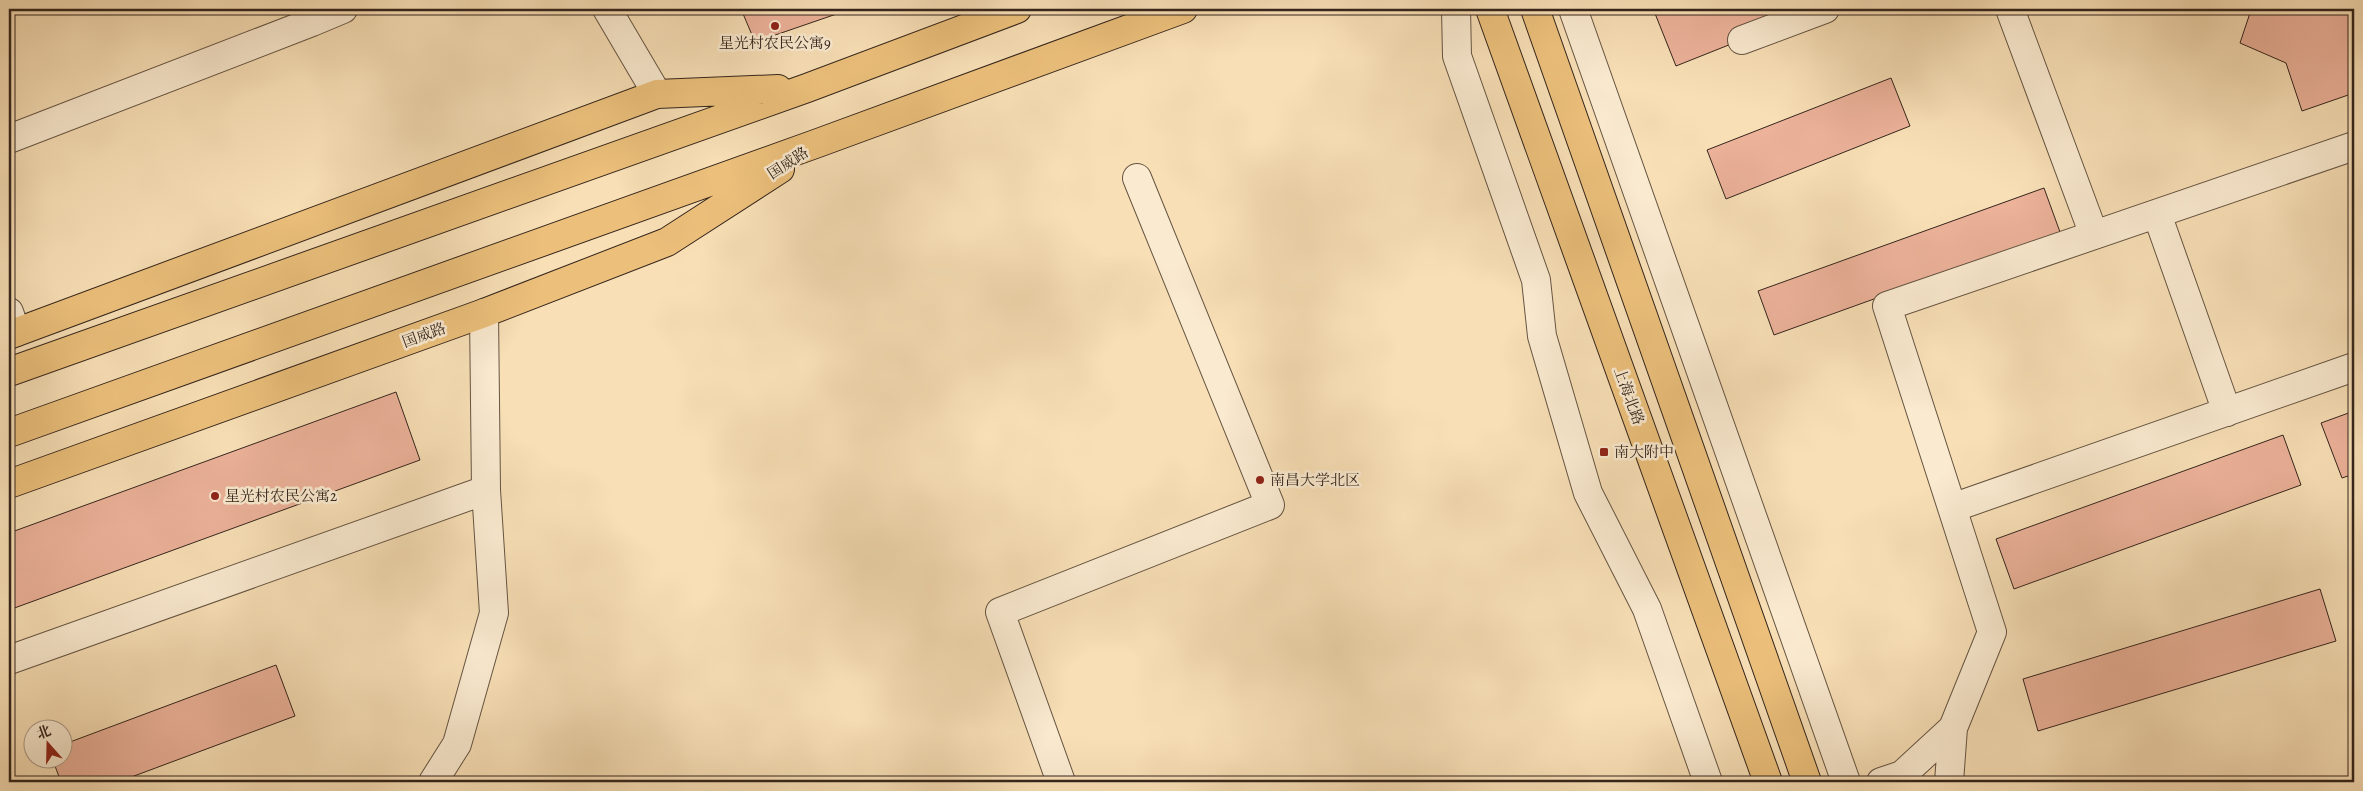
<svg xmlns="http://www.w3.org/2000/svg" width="2363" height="791" font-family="Alegreya,'Noto Serif SC',serif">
<rect width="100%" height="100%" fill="#f8dfb6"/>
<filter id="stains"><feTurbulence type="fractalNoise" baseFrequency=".004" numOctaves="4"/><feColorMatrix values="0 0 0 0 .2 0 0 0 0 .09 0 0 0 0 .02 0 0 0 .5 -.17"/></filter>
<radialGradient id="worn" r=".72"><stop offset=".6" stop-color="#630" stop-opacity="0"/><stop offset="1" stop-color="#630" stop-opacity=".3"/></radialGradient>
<!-- building -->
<path fill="#ecb29a" stroke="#34251c" d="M741 9H851L755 42Z
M1659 9H1819L1676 66 1654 11Z
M2241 9H2354V93L2302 111 2286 63 2240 43 2250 13Z
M1891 78 1910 126 1726 199 1707 150Z
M2044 188 2060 232 1774 335 1758 291Z
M396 392 420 460 9 610V533Z
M2354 411V474L2342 478 2321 423Z
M2283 435 2301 485 2014 589 1996 539Z
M2320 589 2336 641 2038 731 2023 679Z
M276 665 295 716 118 782H61L52 758H62V745Z
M2238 777 2240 782H2224Z"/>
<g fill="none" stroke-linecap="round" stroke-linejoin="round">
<defs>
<path id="minor" d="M607 9 657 94
M1456 9 1457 56 1536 280 1542 336 1588 493 1647 609 1708 782
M1573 9 1846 782
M2010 9 2094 235
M312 22 343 9
M1742 40 1825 9
M9 139 312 22 308 9
M2157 214 2227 412
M9 312 16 332
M1952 508 2354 367
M9 660 486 490
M433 782 457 744 494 613 486 490 484 313
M1061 782 1000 612 1270 505 1137 178
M1881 782 1902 775 1953 728
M1949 782 1953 728 1992 632 1887 306 2354 146"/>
<path id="major" d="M1490 9 1768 782
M1535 9 1807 782
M9 335 657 94 778 89
M9 372 807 88 1017 9
M9 433 818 143 1183 9
M9 484 484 313 667 242 780 169"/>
</defs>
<!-- minor casing -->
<use href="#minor" stroke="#655442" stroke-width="30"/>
<!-- major casing -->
<use href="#major" stroke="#34251c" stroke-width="30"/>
<!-- minor -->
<use href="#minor" stroke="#faead0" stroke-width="28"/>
<!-- major -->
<use href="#major" stroke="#ecc07b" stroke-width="28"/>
</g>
<!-- markers -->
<g fill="#8f2418" stroke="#faead0" stroke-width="2">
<circle cx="775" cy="26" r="5"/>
<rect x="1599" y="447" width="10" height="10" rx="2.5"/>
<circle cx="1260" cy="480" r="5"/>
<circle cx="215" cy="496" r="5"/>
</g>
<g text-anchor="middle" stroke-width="5" stroke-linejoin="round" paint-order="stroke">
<!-- poi labels -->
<g font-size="15" fill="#34251c" stroke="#faead0" text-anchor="start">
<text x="775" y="48" text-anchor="middle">星光村农民公寓9</text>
<text x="1614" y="457">南大附中</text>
<text x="1270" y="485">南昌大学北区</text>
<text x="225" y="501">星光村农民公寓2</text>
</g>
<!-- street labels -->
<g font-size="15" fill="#34251c" stroke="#faead0">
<text transform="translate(788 163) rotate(-33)" y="5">国威路</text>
<text transform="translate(424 335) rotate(-20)" y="5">国威路</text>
<text transform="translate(1629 396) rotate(70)" y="5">上海北路</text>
</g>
</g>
<!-- margin -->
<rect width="2363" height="791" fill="none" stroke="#f8dfb6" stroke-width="30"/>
<rect x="10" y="10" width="2343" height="771" fill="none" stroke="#34251c" stroke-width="2.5"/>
<rect x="15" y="15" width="2333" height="761" fill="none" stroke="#34251c"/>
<!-- north arrow -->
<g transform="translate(48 744) rotate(340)"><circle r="24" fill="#faead0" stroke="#ab9b88"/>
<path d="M0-4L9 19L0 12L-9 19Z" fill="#8f2418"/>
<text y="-8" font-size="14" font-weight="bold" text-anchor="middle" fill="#34251c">北</text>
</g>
<rect width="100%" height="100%" filter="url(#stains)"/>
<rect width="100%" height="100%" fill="url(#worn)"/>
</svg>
